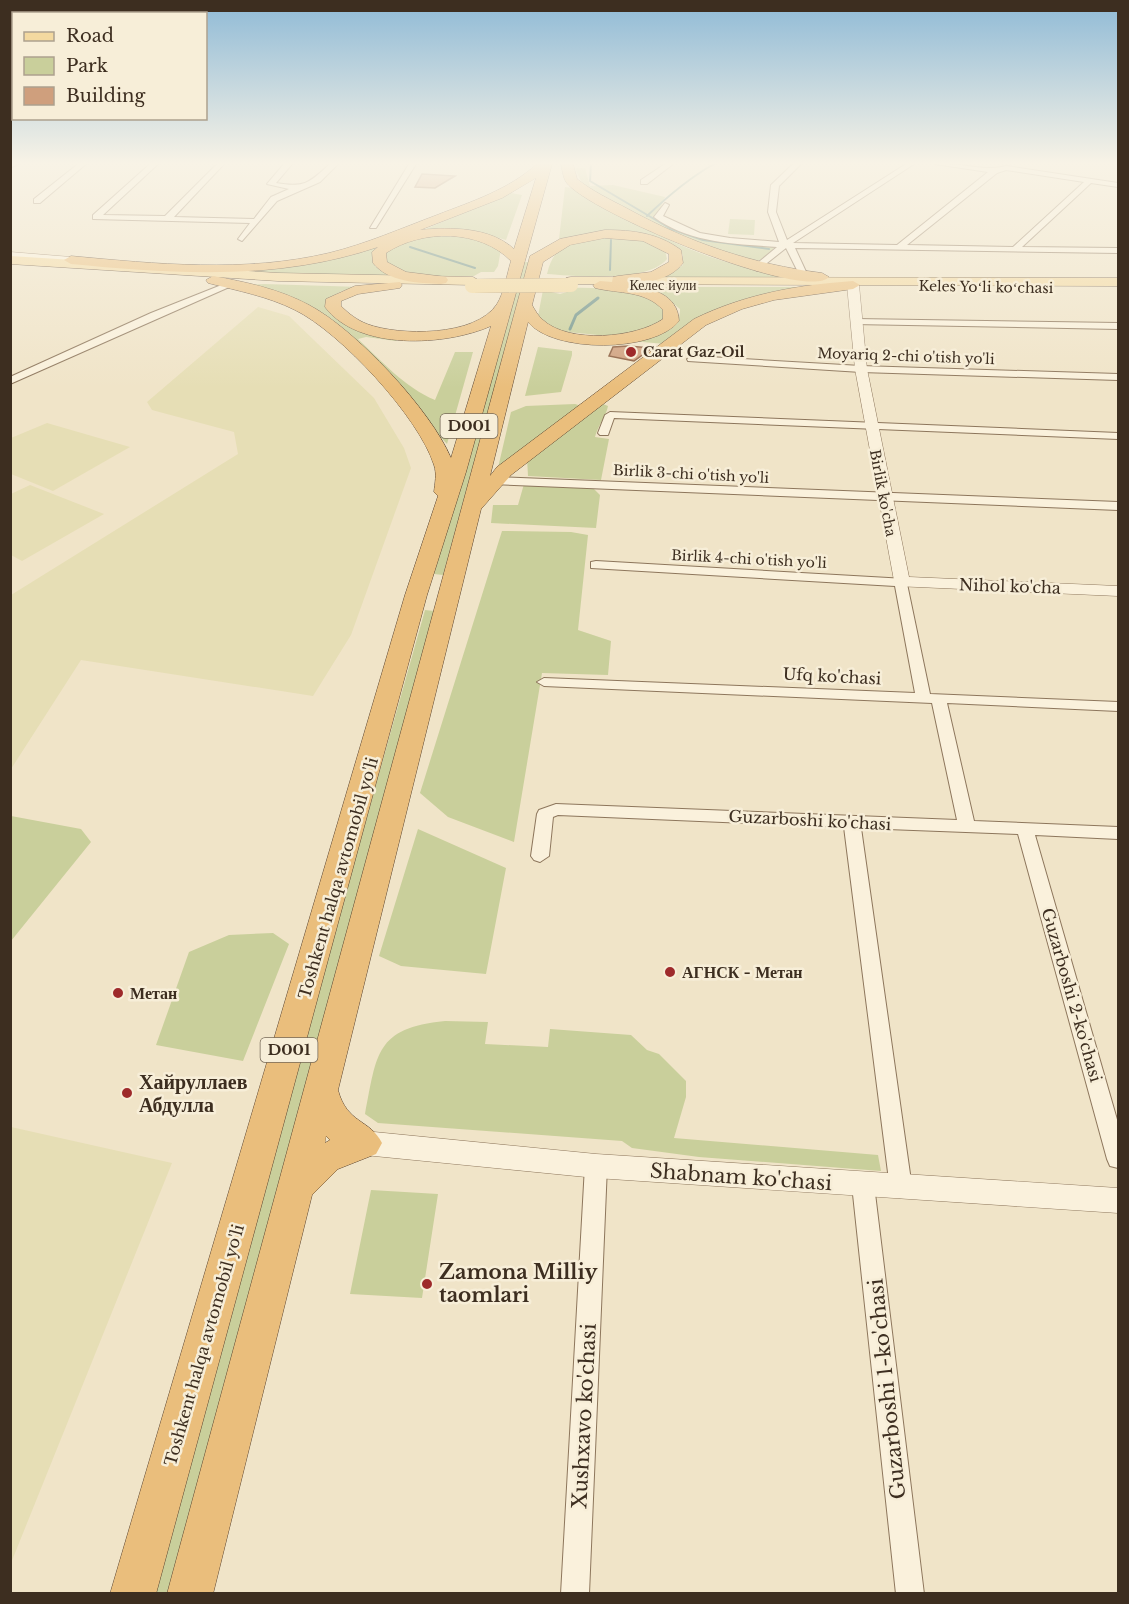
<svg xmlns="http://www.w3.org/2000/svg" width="1129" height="1604" font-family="'Libre Baskerville',serif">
<rect width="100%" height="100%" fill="#f0e4c8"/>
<!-- farmland -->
<path fill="#e6deb5" d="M258 307 289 316 374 398 404 448 411 468 351 635 313 696 81 660 11 769V595L238 454 234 432 152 410 147 402Z
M47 423 130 447 53 491 11 474V438Z
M30 485 104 514 22 561 11 555V494Z
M11 1127 172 1163 11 1563 10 1127Z"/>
<!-- green -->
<path fill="#c9cf9b" d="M575 168H585L590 186 613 185 665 197 657 217 698 237 777 244 769 255 756 262 718 256 583 186Z
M565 187 575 188C591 200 610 208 627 218 696 256 732 268 810 278H654L669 274 683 265V255C665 231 587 232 559 239Z
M511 193 522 195 506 240 492 236 433 232 375 252 372 258 376 267 403 278 249 273V271L265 269 416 233Z
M730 219 755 220 754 235 728 234Z
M432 236 469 237 501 249 498 266 494 272H481L474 276H423L389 268 383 254C396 242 416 239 432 236Z
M605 236 639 239 665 250 667 259C648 283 575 276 547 274 555 240 574 242 605 236Z
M523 262H529L443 575 434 574Z
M264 284 362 287 342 291 329 298 327 307 398 337 396 341 366 337 358 339C382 361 404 387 435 400L455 352H473L447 444 328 317 306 304 245 285Z
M637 287H804L764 294 666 344 631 341C650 336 681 334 680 309L663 295Z
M569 288C604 287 635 290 665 307V318L645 331 608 336 558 331 550 328 538 316 543 290 560 294 567 292Z
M538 347 572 351V355L561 392 525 396Z
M575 404 582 406 497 472 511 412 526 406Z
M603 404 608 406C606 417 598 425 595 437L609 439 601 480 528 476 527 458Z
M524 484 593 488 600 495 596 528 491 523 493 505H518Z
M502 531 571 532 588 535 578 630 611 641 608 675 542 673 514 842 448 817 420 793Z
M425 610 434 611 168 1593 149 1594Z
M11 816 81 829 91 842 11 941Z
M418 829 506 868 486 974 401 966 379 956Z
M273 933 289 944 243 1061 156 1045 189 952 229 935Z
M445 1021 488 1022 485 1044 548 1047 550 1029 631 1035 647 1050 659 1054 686 1081V1097L674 1138 878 1155 881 1171 699 1157 632 1148 622 1141 378 1123 365 1114C377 1054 375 1028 445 1021Z
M371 1190 438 1194 422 1298 350 1294Z"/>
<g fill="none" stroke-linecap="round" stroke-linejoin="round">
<!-- stream-far1 -->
<path stroke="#6f938a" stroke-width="2" d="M591 164 590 181 671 229 703 240 769 249
M647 216C668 196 689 178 714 164
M410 247 475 268
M610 270 611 240"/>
<!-- stream -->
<path stroke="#6f938a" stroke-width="3" d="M570 329 576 315 598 298"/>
</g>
<!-- building -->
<path fill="#cf9f7d" stroke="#8d5f41" stroke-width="1.5" d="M422 174 455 176 435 188 415 187Z
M628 346 652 348 634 361 609 356 613 347Z"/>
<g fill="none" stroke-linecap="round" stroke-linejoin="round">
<defs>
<path id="minor" d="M10 164H18L10 168Z
M78 164H86L40 203H34V199Z
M150 164H158L103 215 165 216 217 164H224L174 217 254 219 271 197 289 189 267 184 284 164H292L276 183C305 188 309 183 330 164H338L320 182 277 201 242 241 238 239 250 223 93 219V215Z
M409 164H416L376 228H370Z
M665 164H673L647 184H641V180Z
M793 164H801L779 186 776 212 787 240 906 164H914L793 243 897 245 988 172 935 164C959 162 983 172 1006 166L1118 183V187L1091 183 1022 247 1118 248V253L795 248 808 276 804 279 800 276 786 248 757 271 753 268 754 266 777 247C736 244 688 243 654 217L665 203 669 205 663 216 700 233 730 238 779 242 768 212 771 185ZM1006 170 1084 182 1013 247 907 245 997 173Z
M229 282 236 284 10 384V377L151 313Z
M856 319 1118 323V329L853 324V320Z
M692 356 861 366 1118 374V380L861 372 688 361 687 359Z
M610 412 1118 433V439L614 418 608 435H600L598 433 605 415Z
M496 477 1118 502V510L492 484 490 481Z
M596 561 906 579 930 694 1118 702V711L947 703 974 821 1118 827V839L1035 835 1118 1123V1168L1110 1166 1107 1159 1018 834 861 828 912 1188 909 1195 901 1198 893 1195 890 1188 844 827 558 815 553 817 549 856 540 862 534 860 531 856 537 814 539 810 556 804 957 820 932 703 544 686 537 682 544 678 915 693 895 586 591 568V562Z
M596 1157 604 1159 607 1166 589 1594H561L585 1166 588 1159Z
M863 1175 871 1178 874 1185 924 1594H896L852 1185 855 1178Z"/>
<path id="tertiary" d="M10 252 71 257 76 260 71 263 10 258Z
M853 282 859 285 867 369 909 577 1118 586V596L895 586 855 369 847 285Z
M364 1131 596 1154 1118 1188V1213L596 1178 364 1155 354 1151 350 1143 354 1135Z"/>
<path id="primary" d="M10 256 278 273 473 277 480 281 473 285 278 281 10 264Z
M571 277 1118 278V286L566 284 564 281 566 278Z"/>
<path id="trunk" d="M537 164H552L466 472 427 595 156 1594H110L405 595 438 496 434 492C435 483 437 474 434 465 419 417 340 332 295 310 267 296 238 291 208 283L206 280 213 276C246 282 279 289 309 305 355 329 431 410 451 458L491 326C446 346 358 351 325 307L326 299 355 286 400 282 402 285 400 288 358 294 341 301V306C349 314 357 320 367 324 399 336 476 337 497 304 504 293 507 274 511 261 480 229 422 229 386 253L387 262 406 272 446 277 448 280 446 283 441 284C418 283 388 282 373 263L372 252 378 247C277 281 175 274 71 264L64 260 71 256C156 264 245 273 329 253 366 244 402 228 437 215 473 201 508 190 537 164ZM536 178 514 249C490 227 451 227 420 230L502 198Z
M561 164H573L577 179C592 191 611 200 628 209 690 243 752 264 822 273L829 277C806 303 587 212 566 182 563 177 562 169 561 164Z
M605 230C633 230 658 233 681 250L683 263C670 280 648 283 628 284 651 288 678 294 679 321 654 353 553 353 528 322L490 476 497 467 694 319C745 294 798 285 853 281L860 285 853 289 774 300 742 309 706 325 511 475 481 509 338 1090C347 1124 370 1119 382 1143L376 1154 338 1169 312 1195 213 1594H167L530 256 560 239ZM605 238 643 241 669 254V262L651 272 618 276 613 277 612 282 600 281 593 285 595 288C619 294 645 290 663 310V319C636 338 569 344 543 320 538 316 535 310 532 305L543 262 570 245ZM326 1136 330 1140 325 1143Z"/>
</defs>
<!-- minor casing -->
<use href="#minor" stroke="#8d765c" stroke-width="2"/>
<!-- tertiary casing -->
<use href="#tertiary" stroke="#8d765c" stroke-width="1"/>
<!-- primary casing -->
<use href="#primary" stroke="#5b4430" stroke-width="1"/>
<!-- trunk casing -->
<use href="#trunk" stroke="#5b4430" stroke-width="1"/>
<!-- minor -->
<use href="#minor" fill="#faf1dc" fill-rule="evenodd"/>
<!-- tertiary -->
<use href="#tertiary" fill="#faf1dc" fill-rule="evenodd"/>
<!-- primary -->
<use href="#primary" fill="#f3d9a0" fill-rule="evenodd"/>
<!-- trunk -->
<use href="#trunk" fill="#eabe7c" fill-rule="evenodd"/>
<defs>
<path id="primary-bridge" d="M472 286 571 285"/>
</defs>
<!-- primary-bridge casing -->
<use href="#primary-bridge" stroke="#5b4430" stroke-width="14" stroke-linecap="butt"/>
<!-- primary-bridge -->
<use href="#primary-bridge" stroke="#f3d9a0" stroke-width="14"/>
</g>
<!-- sky -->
<linearGradient id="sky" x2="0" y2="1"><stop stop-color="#8fbad6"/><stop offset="0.42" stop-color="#f8f3e6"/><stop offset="1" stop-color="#f8f3e6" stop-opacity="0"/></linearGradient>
<rect width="1129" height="388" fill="url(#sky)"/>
<!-- markers -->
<g fill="#9e2a2b" stroke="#f7eed8" stroke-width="2">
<circle cx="631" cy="352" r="6"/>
<circle cx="670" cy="972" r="6"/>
<circle cx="118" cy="993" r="6"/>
<circle cx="127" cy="1093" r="6"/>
<circle cx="427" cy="1284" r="6"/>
</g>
<g text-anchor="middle" stroke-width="5" stroke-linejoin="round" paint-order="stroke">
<!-- far-street labels -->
<g font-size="14" fill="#3d2e20" stroke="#f7eed8">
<text x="663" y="290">Келес йули</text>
<text transform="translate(986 287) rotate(1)" y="5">Keles Yoʻli koʻchasi</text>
<text transform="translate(906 356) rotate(2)" y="5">Moyariq 2-chi o'tish yo'li</text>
<text transform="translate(691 474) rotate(3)" y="5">Birlik 3-chi o'tish yo'li</text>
<text transform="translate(883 493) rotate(79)" y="5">Birlik ko'cha</text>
<text transform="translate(749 559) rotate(3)" y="5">Birlik 4-chi o'tish yo'li</text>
</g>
<!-- far-poi labels -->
<g font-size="14" font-weight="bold" fill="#3d2e20" stroke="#f7eed8" text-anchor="start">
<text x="643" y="357">Carat Gaz-Oil</text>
</g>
<!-- shield labels -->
<g fill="#f7eed8" stroke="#756857" stroke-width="1.5">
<rect x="440.5" y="414" width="57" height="24" rx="4.5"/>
<rect x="260.5" y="1038" width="57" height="24" rx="4.5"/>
</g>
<g font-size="15" font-weight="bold" fill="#3d2e20">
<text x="469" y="431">D001</text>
<text x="289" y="1055">D001</text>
</g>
<!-- street labels -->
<g font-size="16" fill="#3d2e20" stroke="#f7eed8">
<text transform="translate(1010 586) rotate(2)" y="6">Nihol ko'cha</text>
<text transform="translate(832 676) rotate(3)" y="6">Ufq ko'chasi</text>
<text transform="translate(810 820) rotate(3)" y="6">Guzarboshi ko'chasi</text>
<text transform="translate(338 878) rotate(-74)" y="6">Toshkent halqa avtomobil yo'li</text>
<text transform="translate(1072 995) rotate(74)" y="6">Guzarboshi 2-ko'chasi</text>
<text transform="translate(204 1345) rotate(-74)" y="6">Toshkent halqa avtomobil yo'li</text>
</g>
<!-- poi labels -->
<g font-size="16" font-weight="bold" fill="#3d2e20" stroke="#f7eed8" text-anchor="start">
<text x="682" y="978">АГНСК - Метан</text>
<text x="130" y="999">Метан</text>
</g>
<!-- near-poi labels -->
<g font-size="20" font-weight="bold" fill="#3d2e20" stroke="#f7eed8" text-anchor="start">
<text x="139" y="1089">Хайруллаев<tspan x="139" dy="23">Абдулла</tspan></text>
<text x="439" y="1279">Zamona Milliy<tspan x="439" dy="23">taomlari</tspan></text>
</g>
<!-- near-street labels -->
<g font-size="20" fill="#3d2e20" stroke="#f7eed8">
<text transform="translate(741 1177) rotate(4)" y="7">Shabnam ko'chasi</text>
<text transform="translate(887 1389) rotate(-96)" y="7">Guzarboshi 1-ko'chasi</text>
<text transform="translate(584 1416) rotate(-87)" y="7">Xushxavo ko'chasi</text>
</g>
</g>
<!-- border -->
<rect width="1129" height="1604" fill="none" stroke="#3d2e20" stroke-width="24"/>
<!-- legend -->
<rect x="12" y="12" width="195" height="108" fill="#f7eed8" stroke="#ada18e" stroke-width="1.5"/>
<rect x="24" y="32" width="30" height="9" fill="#f3d9a0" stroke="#ada18e" stroke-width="1.5"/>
<text x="66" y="42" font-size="18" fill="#3d2e20">Road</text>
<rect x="24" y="57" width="30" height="18" fill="#c9cf9b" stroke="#ada18e" stroke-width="1.5"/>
<text x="66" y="72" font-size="18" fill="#3d2e20">Park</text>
<rect x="24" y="87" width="30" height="18" fill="#cf9f7d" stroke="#ada18e" stroke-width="1.5"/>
<text x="66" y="102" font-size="18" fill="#3d2e20">Building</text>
</svg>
